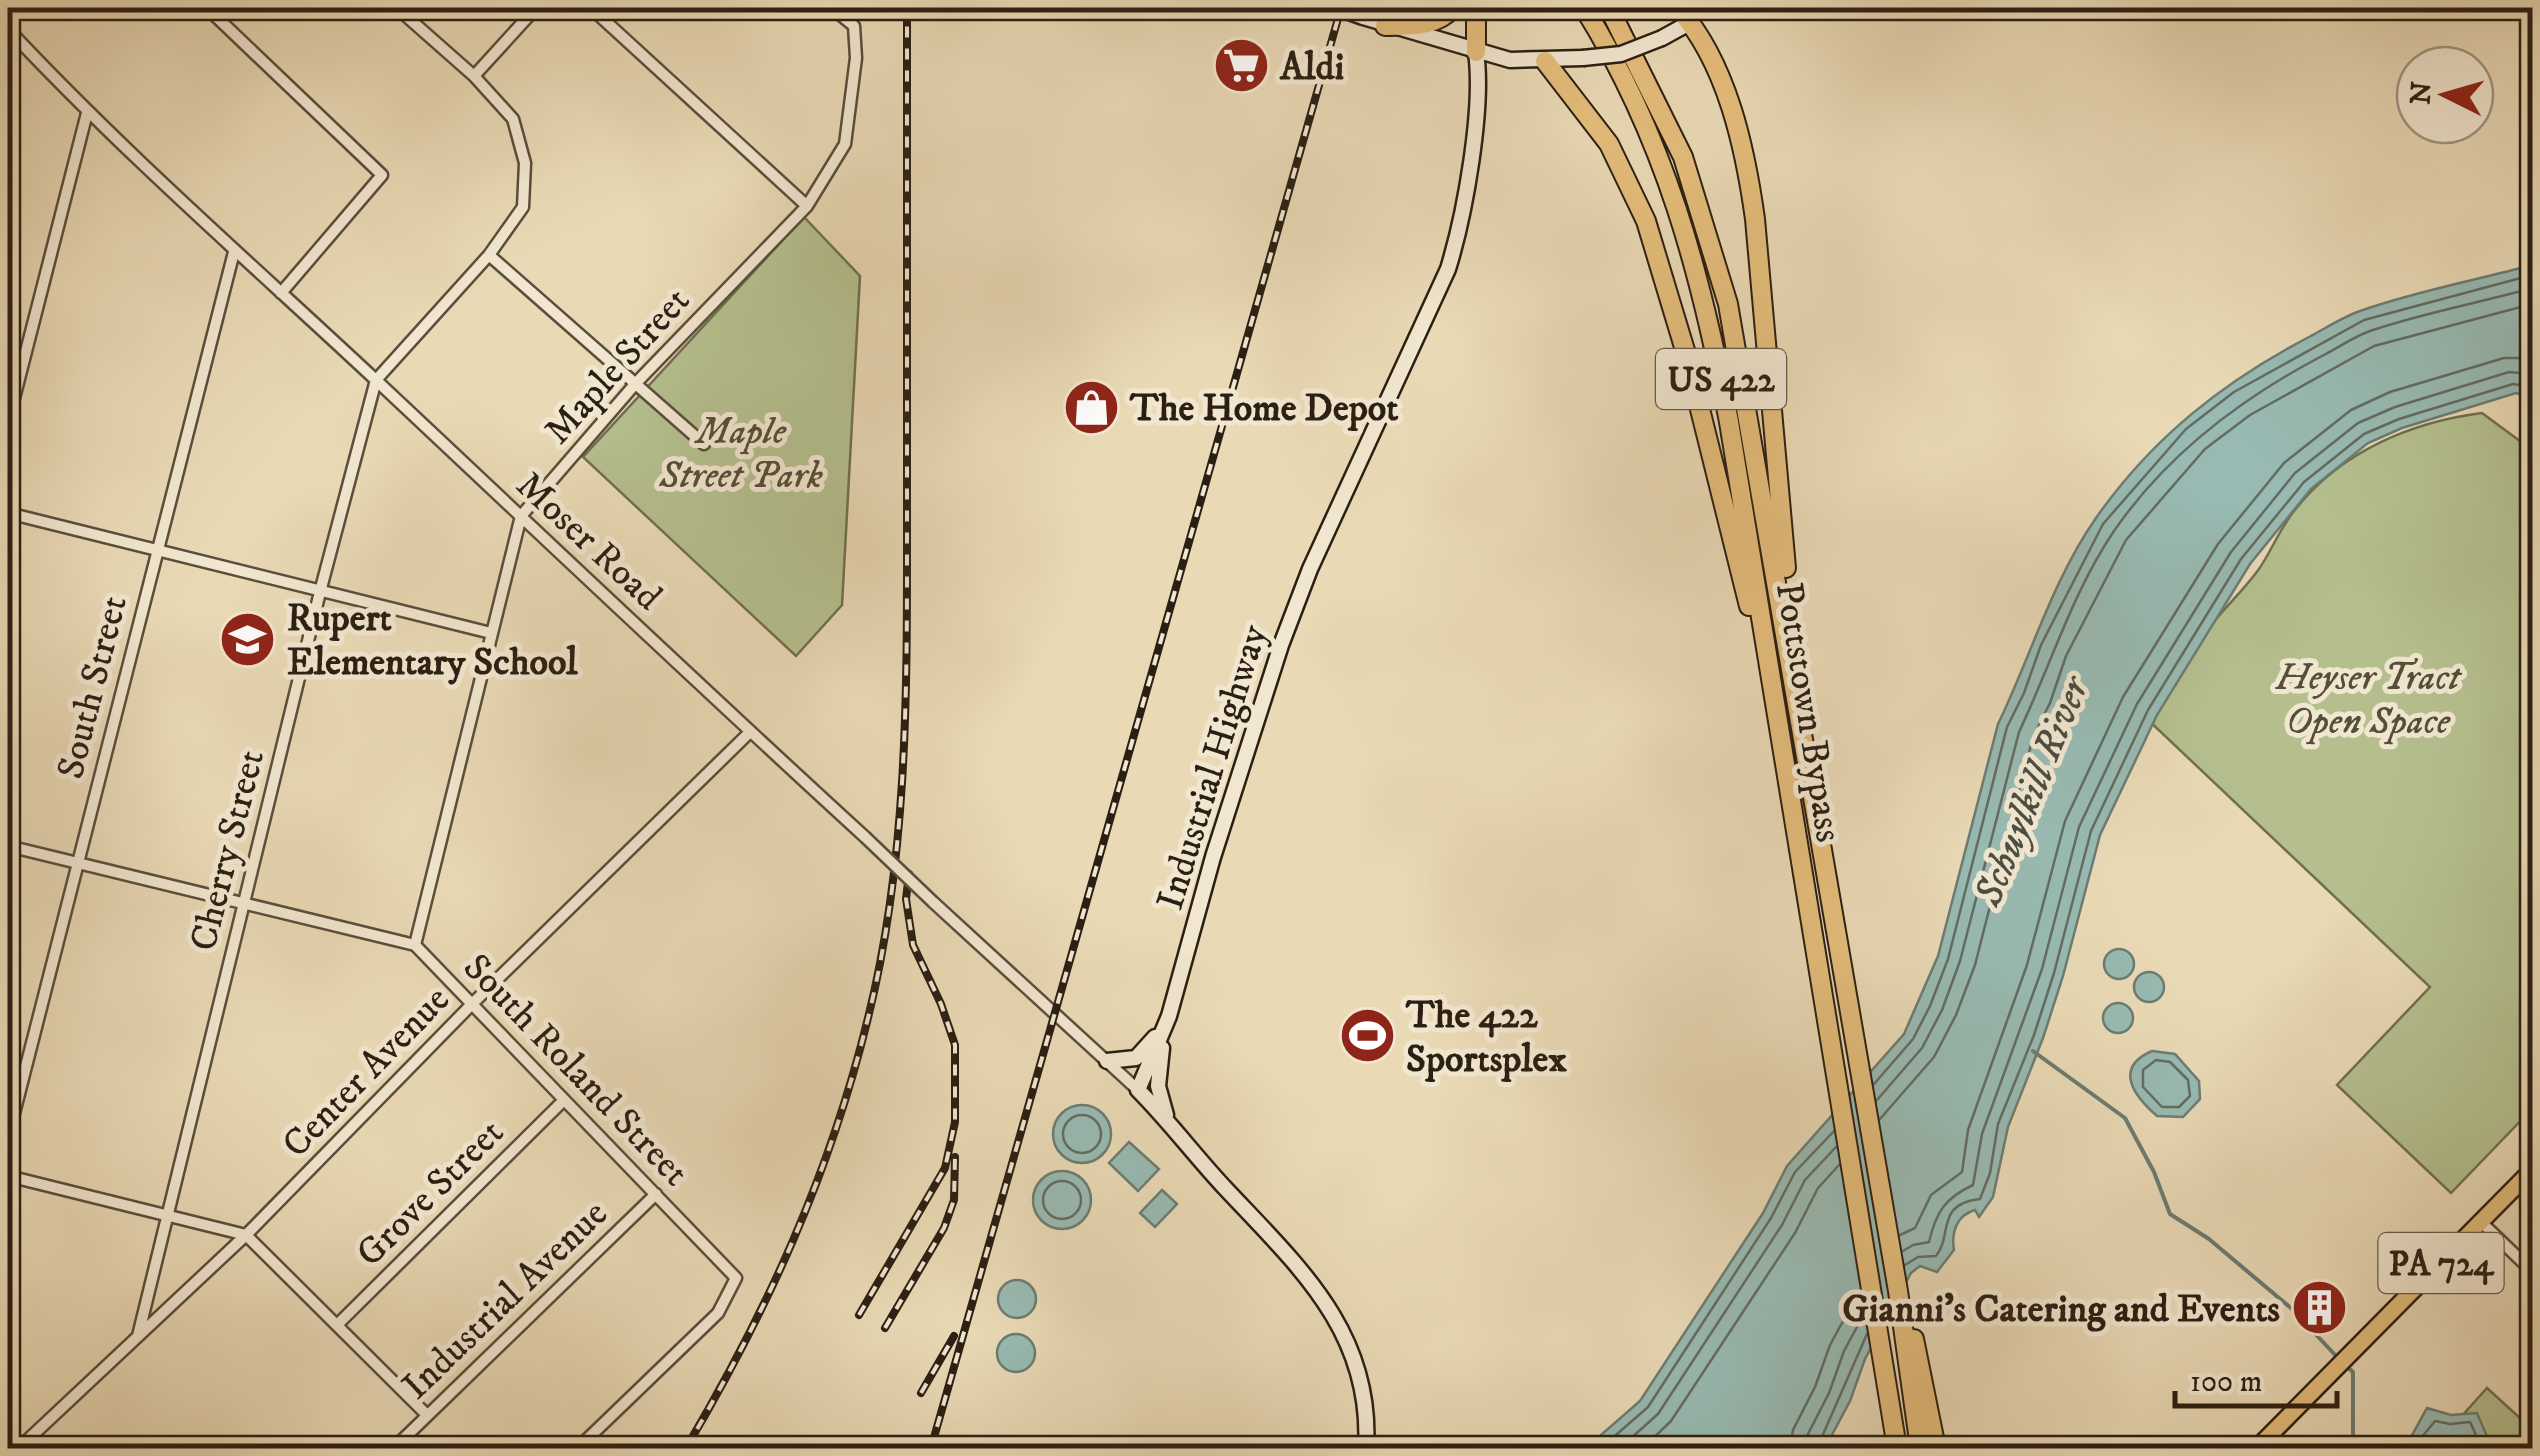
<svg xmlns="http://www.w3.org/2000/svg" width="2540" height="1456" font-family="'IM FELL DW Pica',serif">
<rect width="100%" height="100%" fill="#e9d9b5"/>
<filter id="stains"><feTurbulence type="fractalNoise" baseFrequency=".002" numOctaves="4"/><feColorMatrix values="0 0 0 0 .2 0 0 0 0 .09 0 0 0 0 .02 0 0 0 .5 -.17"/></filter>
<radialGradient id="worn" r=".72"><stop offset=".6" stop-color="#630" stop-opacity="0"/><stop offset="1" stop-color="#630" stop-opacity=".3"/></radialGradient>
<!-- green -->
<path fill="#b5bf8e" stroke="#706f50" stroke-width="2.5" d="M804 217 860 276 842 605 796 656 583 457Z
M2482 413 2532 450V1109L2451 1193 2337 1085 2430 987 2145 717C2166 687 2187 657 2209 628 2224 608 2244 590 2259 569 2272 550 2280 528 2295 510 2340 452 2411 422 2482 413Z
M2487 1388 2532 1429V1448H2433Z"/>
<!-- water -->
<path fill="#98bab2" stroke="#6c7c72" stroke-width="2.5" d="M2532 265V398L2516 393 2402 428 2368 443 2311 489 2250 564 2157 715 2100 835 2063 976 2043 1038 2008 1127 1993 1197 1979 1217 1975 1210C1957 1215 1951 1232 1954 1250L1937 1272 1920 1266 1911 1273 1865 1359 1850 1401 1825 1448H1586L1640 1401 1763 1213 1787 1166 1904 1034 1938 956 1998 724C2031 656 2052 581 2096 518 2152 438 2223 382 2309 337 2326 328 2344 316 2363 310 2417 291 2477 280 2532 265Z
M2104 964a15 15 0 1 1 30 0a15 15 0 1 1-30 0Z
M2134 987a15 15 0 1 1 30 0a15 15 0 1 1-30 0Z
M2103 1018a15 15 0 1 1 30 0a15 15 0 1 1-30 0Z
M2152 1051 2175 1054 2199 1081 2200 1099 2183 1117 2157 1116C2134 1096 2113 1068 2152 1051Z
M1053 1134a29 29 0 1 1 58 0a29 29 0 1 1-58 0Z
M1129 1142 1159 1169 1138 1191 1109 1163Z
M1033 1200a29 29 0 1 1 58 0a29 29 0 1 1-58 0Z
M1162 1190 1177 1204 1155 1227 1140 1213Z
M998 1299a19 19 0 1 1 38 0a19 19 0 1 1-38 0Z
M997 1353a19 19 0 1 1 38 0a19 19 0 1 1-38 0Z
M2427 1408 2451 1415 2477 1413 2492 1448H2398L2411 1437Z"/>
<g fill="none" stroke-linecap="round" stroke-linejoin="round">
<!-- shore -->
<path stroke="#626c62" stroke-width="2.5" d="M2156 1060 2170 1062 2188 1080 2190 1096 2179 1107H2162L2143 1087V1070Z
M1874 1084 1913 1039 1930 1006 1948 959 2007 727 2024 693 2041 645 2103 524 2186 429 2234 392 2364 320 2532 275
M1877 1100 1922 1048 1942 1010 1960 961 2019 732C2051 665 2072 593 2114 531 2167 454 2240 399 2322 356 2338 348 2353 337 2370 331 2422 313 2479 303 2532 288
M1063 1134a19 19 0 1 1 38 0a19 19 0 1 1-38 0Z
M1880 1119 1934 1057 1956 1015 1975 965 2033 737 2050 703 2066 656 2126 540 2205 449 2250 415 2374 346 2532 304
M1043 1200a19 19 0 1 1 38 0a19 19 0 1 1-38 0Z
M1900 1235 1915 1228 1931 1195 1962 1172 1968 1130 2027 965 2065 821 2123 697 2218 544 2284 463 2351 410 2390 392 2504 358H2532
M1903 1251 1913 1245 1929 1242C1936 1212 1945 1198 1973 1185L1982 1134 2042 969 2079 827 2137 704 2231 552 2295 473 2358 423 2395 407 2509 372 2532 374
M1905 1265 1918 1257 1936 1256C1953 1235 1935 1204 1980 1199L1990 1173 1998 1124 2034 1035 2054 973 2091 831 2148 710 2241 559 2304 482 2364 434 2399 419 2513 384 2532 387
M1601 1448 1648 1407 1771 1218 1795 1172 1834 1131
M1620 1448 1658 1414 1782 1225 1805 1180 1836 1147
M1643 1448 1671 1421 1795 1233 1818 1188 1839 1165
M1790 1448 1793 1430 1815 1387 1830 1345 1860 1290
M1805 1448 1807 1436 1829 1393 1844 1351 1864 1314
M1817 1448 1867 1334
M2413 1448 2435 1421 2450 1424 2470 1422 2482 1448"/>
<!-- stream -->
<path stroke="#6c7c72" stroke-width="4" d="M2033 1051 2125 1118 2154 1172 2170 1214 2209 1239 2292 1309 2337 1357
M2344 1364 2353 1372V1444L2358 1448"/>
<defs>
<path id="street" d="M207 8 382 175 281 293
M591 8 807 206
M8 21 20 8
M8 29C125 154 254 266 379 383 541 535 702 688 865 837
M474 76 536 8
M489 255 704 444
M8 422 87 113
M8 513 491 633
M8 846 415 945 736 1278 718 1313 578 1448
M933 902 1138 1090
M415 945 521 516 636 383 807 206 845 144 856 58 854 26 832 8
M8 1137 234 252
M8 1176 246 1235 427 1415
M2481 1222 2532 1271
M337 1325 563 1101
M138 1336 320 592 376 380 489 255 523 207 525 163 513 119 474 76 397 8
M19 1448 246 1235 473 1003 750 732
M394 1448 656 1194"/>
<path id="secondary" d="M1363 17 1510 60 1583 58
M1662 38 1691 22
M1162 1048 1158 1086 1166 1115
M1107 1061 1136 1058 1155 1037
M1366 1448C1373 1332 1298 1266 1225 1188 1195 1156 1169 1121 1138 1090L1169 1016 1213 857 1281 645 1310 569 1448 269C1465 214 1484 108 1476 52"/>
<path id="primary" d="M2257 1448 2532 1170"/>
<path id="highway" d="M1476 8V52
M1584 8C1665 138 1701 273 1729 422L1897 1448
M1609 8 1683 157 1728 304 1898 1291 1920 1448
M1678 8C1727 63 1745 147 1755 219L1786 568
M1385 26C1410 25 1435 28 1453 8
M1545 61 1609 144 1646 221 1687 357 1749 606
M1914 1339 1936 1448"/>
</defs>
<!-- street casing -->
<use href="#street" stroke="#5a4e3c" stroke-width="15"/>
<!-- secondary casing -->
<use href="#secondary" stroke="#2b1f13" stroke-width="19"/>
<!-- primary casing -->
<use href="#primary" stroke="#2b1f13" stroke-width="20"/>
<!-- highway casing -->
<use href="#highway" stroke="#2b1f13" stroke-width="22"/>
<!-- street -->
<use href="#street" stroke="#f1e6cf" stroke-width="10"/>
<!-- secondary -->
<use href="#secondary" stroke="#f1e6cf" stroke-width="14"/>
<!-- primary -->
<use href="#primary" stroke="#e4bc7a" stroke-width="15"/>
<!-- highway -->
<use href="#highway" stroke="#e4bc7a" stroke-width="18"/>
<defs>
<path id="rail" d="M859 1315 945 1168 955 1122V1045L941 1004 913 945 906 899 909 874
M885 1328 944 1228 954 1200 955 1157
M921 1393 954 1336
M686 1448C767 1311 830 1174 868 1018 909 853 907 683 907 514 907 345 907 176 907 8
M931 1448 1341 8"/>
</defs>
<!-- rail casing -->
<use href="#rail" stroke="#2b1f13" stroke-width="8"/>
<!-- rail -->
<use href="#rail" stroke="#f1e6cf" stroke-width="4" stroke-dasharray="11" stroke-linecap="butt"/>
<defs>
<path id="street-bridge" d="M865 837 933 902"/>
<path id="secondary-bridge" d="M1338 8 1363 17
M1583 58 1621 54 1662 38"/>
</defs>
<!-- street-bridge casing -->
<use href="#street-bridge" stroke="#5a4e3c" stroke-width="15" stroke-linecap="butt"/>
<!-- secondary-bridge casing -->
<use href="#secondary-bridge" stroke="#2b1f13" stroke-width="19" stroke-linecap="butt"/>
<!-- street-bridge -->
<use href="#street-bridge" stroke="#f1e6cf" stroke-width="10"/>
<!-- secondary-bridge -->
<use href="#secondary-bridge" stroke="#f1e6cf" stroke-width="14"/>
</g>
<!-- icons -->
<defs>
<symbol id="supermarket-disc" viewBox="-11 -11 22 22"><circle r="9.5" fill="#8f2418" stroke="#f1e6cf"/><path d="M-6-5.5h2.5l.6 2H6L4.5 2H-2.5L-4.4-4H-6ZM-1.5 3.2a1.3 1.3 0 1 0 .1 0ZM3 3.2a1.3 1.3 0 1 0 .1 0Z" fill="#fff"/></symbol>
<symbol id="shop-disc" viewBox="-11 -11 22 22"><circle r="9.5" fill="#8f2418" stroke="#f1e6cf"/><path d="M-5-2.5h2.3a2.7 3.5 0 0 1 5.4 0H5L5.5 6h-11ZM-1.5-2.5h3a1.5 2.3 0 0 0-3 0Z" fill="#fff"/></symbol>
<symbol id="school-disc" viewBox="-11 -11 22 22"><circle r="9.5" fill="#8f2418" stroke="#f1e6cf"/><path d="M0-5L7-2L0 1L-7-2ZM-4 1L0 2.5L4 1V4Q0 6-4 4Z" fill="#fff"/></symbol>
<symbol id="stadium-disc" viewBox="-11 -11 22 22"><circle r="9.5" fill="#8f2418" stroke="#f1e6cf"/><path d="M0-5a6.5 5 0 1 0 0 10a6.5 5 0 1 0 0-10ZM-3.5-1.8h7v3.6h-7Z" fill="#fff"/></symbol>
<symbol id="building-disc" viewBox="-11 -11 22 22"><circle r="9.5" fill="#8f2418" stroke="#f1e6cf"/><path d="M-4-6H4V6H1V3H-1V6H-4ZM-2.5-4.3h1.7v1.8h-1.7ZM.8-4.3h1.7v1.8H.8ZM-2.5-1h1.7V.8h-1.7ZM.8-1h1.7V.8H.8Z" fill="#fff"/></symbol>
</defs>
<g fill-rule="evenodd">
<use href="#supermarket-disc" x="1210" y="34" width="63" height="63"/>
<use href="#shop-disc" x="1060" y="376" width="63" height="63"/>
<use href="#school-disc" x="216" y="608" width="63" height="63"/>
<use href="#stadium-disc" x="1336" y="1004" width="63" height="63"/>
<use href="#building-disc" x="2288" y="1276" width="63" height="63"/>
</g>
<g text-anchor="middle" stroke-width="10" stroke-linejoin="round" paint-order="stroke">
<!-- shield labels -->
<g fill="#f1e6cf" stroke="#665b4b" stroke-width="2.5">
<rect x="1656" y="349" width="130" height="60" rx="8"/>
<rect x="2378.5" y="1233" width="125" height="60" rx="8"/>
</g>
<g font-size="35" font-weight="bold" fill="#2b1f13">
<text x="1721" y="391">US 422</text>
<text x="2441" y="1275">PA 724</text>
</g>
<!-- poi labels -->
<g font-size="38" font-weight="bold" fill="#2b1f13" stroke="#f1e6cf" text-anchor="start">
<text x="1280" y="79">Aldi</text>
<text x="1130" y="420">The Home Depot</text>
<text x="287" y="630">Rupert<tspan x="287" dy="44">Elementary School</tspan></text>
<text x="1406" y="1027">The 422<tspan x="1406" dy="44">Sportsplex</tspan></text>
<text x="2280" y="1321" text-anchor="end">Gianni’s Catering and Events</text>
</g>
<!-- street labels -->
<g font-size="38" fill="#2b1f13" stroke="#f1e6cf">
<text transform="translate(616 365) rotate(-48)" y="13">Maple Street</text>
<text transform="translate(590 540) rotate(43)" y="13">Moser Road</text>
<text transform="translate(91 687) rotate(-76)" y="13">South Street</text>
<text transform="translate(1810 712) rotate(81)" y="13">Pottstown Bypass</text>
<text transform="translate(1211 767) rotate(-73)" y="13">Industrial Highway</text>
<text transform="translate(226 850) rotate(-76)" y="13">Cherry Street</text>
<text transform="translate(577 1069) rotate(46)" y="13">South Roland Street</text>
<text transform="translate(365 1071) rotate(-46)" y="13">Center Avenue</text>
<text transform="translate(429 1192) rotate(-45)" y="13">Grove Street</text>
<text transform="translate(504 1299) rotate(-44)" y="13">Industrial Avenue</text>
</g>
<!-- park labels -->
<g font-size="38" font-style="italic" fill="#544f38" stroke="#f1e6cf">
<text x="741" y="443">Maple<tspan x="741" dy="44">Street Park</tspan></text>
<text x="2368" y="689">Heyser Tract<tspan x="2368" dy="44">Open Space</tspan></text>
</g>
<!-- water labels -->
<g font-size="40" font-style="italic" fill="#4c4e43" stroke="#f1e6cf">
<text transform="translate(2030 791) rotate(-68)" y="14">Schuylkill River</text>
</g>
</g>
<!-- margin -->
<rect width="2540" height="1456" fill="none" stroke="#e9d9b5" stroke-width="40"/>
<rect x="10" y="10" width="2520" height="1436" fill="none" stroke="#2b1f13" stroke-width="5"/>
<rect x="20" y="20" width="2500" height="1416" fill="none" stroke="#2b1f13" stroke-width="2.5"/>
<!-- north arrow -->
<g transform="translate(2445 95) rotate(275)"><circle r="48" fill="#f1e6cf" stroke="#a29684" stroke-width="2.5"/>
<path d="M0-8L18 38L0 25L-18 38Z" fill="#8f2418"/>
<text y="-15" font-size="28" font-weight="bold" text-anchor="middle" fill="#2b1f13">N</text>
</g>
<!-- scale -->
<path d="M2175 1391v15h162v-15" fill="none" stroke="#2b1f13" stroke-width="5"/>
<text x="2190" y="1391" font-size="30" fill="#2b1f13" stroke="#f1e6cf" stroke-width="8" paint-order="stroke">100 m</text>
<rect width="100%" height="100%" filter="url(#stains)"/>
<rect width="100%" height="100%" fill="url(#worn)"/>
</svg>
